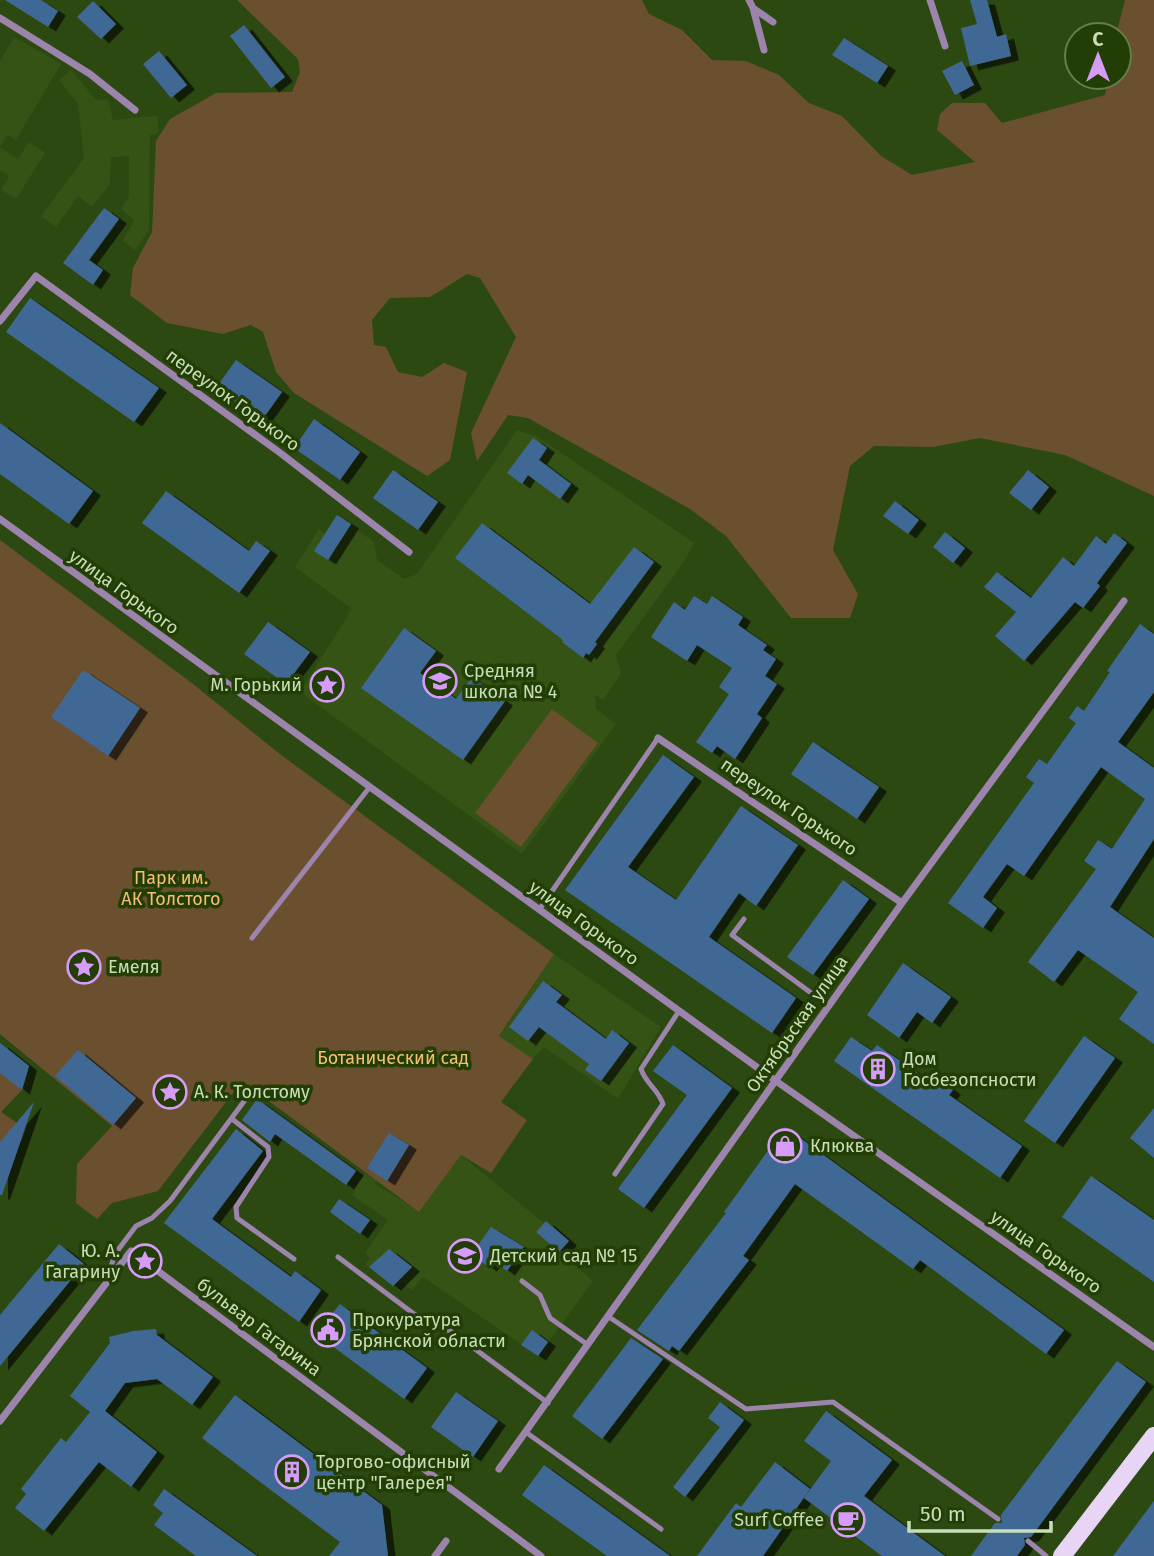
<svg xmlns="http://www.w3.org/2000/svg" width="1154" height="1556" font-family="'Fira Sans',sans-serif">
<defs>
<filter id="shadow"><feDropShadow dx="8" dy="4.5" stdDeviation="0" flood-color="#0009"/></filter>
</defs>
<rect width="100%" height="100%" fill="#2d4912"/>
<!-- built -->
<path fill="#345315" d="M14 37 61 64 16 140 7 135 0 147 18 159 29 142 45 153 16 199 1 190 9 176 0 170V61Z
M71 70 96 100 108 99 113 120 157 116 159 133 150 135 149 230 135 250 123 241 134 220 121 209 129 197V156L111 157 110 184 92 207 78 196 56 227 41 216 84 158 78 104 59 80Z
M517 430 538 437 694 543 684 562 616 655 621 674 603 700 595 695 596 709 616 724 522 854 300 692 352 609 295 567 319 529 325 533 337 515 374 542 377 560 404 579 417 574Z
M554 954 661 1027 618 1099 544 1047 533 1059 499 1037Z
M461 1155 544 1223 536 1232 593 1281 538 1356 423 1277 412 1290 398 1281 393 1286 365 1264 370 1258 365 1253 388 1220 352 1195 364 1173 377 1180 375 1184 419 1211Z"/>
<!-- green -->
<path fill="#6a502f" d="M237 0H642L649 14 682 30 712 60 746 61 779 75 809 103 842 116 881 156 912 175 975 162 937 130 940 114 952 103H985L1002 123 1105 95 1108 77H1119V35H1116L1125 0H1154V496L1065 455 980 438 933 447 874 446 850 466 833 550 858 594 850 618H791L726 536 690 509 528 418 508 415 477 461 471 433 516 337 480 278 467 274 430 297 390 298 372 320 374 345 386 347 398 372 422 377 444 363 467 372 450 460 427 476 294 393 276 372 263 332 251 325 223 334 167 323 130 295 133 268 152 232 156 141 170 119 216 93 292 92 300 72 298 59Z
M0 540 193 684 281 755 554 954 499 1036 533 1059 501 1102 527 1120 491 1173 461 1155 419 1212 242 1081 158 1191 112 1203 97 1219 76 1203 77 1164 112 1126 0 1034Z
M552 709 598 743 521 847 475 813Z
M0 1043 29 1066 22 1090 1 1112 26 1129 0 1193Z"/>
<!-- building -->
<path fill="#416894" filter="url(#shadow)" d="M5 0H41L58 11 48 27Z
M970 0H987L997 37 1006 34 1011 56 970 66 961 28 977 24Z
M93 1 116 24 101 39 77 17Z
M244 25 285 77 271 88 230 36Z
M844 38 888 66 877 83 832 55Z
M159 51 187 85 171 98 143 64Z
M962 61 974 85 955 95 942 71Z
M104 208 119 219 89 260 103 270 93 285 63 263Z
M30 298 159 388 134 422 6 332Z
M236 360 282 392 262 420 216 388Z
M314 419 360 452 340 480 294 448Z
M0 423 93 491 69 524 0 474Z
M533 438 547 448 539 460 571 484 560 499 528 475 522 484 507 473Z
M393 470 438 502 418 530 373 498Z
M1028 470 1049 487 1031 510 1009 493Z
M166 491 249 551 256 541 270 551 239 593 142 523Z
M895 501 919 520 908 534 883 516Z
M337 515 351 524 328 560 314 551Z
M482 523 590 604 634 547 654 562 595 642 597 644 589 655 586 653 583 658 562 642 563 640 455 558Z
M945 532 965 548 953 563 933 547Z
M1114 533 1127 543 1097 583 1100 586 1083 608 1075 602 1024 661 995 636 1016 612 984 587 997 572 1031 598 1063 557 1074 566 1096 536 1106 544Z
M694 596 707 604 712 596 743 617 738 625 767 645 763 650 776 659 765 676 777 684 757 714 762 718 735 759 717 746 712 753 696 742 729 694 719 687 732 668 697 645 687 661 651 637 674 602 685 610Z
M268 622 310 652 286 684 244 654Z
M1140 624 1154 634V692L1118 742 1154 768V839L1110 907 1154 938V1044L1119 1019 1138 992 1078 950 1054 982 1028 962 1096 869 1084 861 1098 840 1112 849 1145 799 1101 767 1024 876 1007 864 983 897 997 908 983 928 948 903 1034 783 1026 777 1039 759 1047 764 1076 723 1069 718 1077 706 1084 711 1110 672 1107 671Z
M404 628 436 651 420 673 456 699 472 677 505 701 463 760 361 688Z
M83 670 140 708 108 756 51 717Z
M813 742 879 787 857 819 791 774Z
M663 755 694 777 628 867 676 900 741 806 798 845 756 906 739 893 709 937 796 998 772 1033 565 890Z
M843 880 869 899 813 975 787 957Z
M903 963 951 997 932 1023 917 1012 899 1038 867 1015Z
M543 981 562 995 556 1002 606 1039 612 1030 629 1043 601 1081 585 1070 589 1064 539 1027 528 1041 509 1027Z
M1084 1036 1115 1058 1055 1143 1024 1121Z
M851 1037 872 1051 877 1045 931 1082 935 1077 953 1090 949 1095 1022 1146 1000 1178 834 1061Z
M0 1043 29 1066 22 1090 0 1073Z
M673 1045 732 1088 644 1208 618 1189 687 1095 653 1071Z
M78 1050 136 1098 113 1125 55 1076Z
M257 1099 356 1171 346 1185 275 1134 270 1142 242 1120Z
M34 1102 2 1195H0V1142Z
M1154 1108V1158L1130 1138Z
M785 1127 1064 1330 1046 1354 920 1260 913 1269 795 1184 743 1256 749 1260 679 1351 672 1346 669 1351 637 1330 726 1213 724 1212Z
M236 1129 263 1151 212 1219 291 1277 295 1271 321 1290 299 1322 164 1223Z
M389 1133 409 1145 387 1181 367 1168Z
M1091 1176 1154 1220V1282L1062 1217Z
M339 1199 370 1220 360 1234 330 1212Z
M546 1221 569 1241 559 1252 536 1232Z
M491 1227 524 1247 507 1271 493 1261 489 1267 471 1255Z
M59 1244 84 1264 0 1366V1315Z
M389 1249 412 1267 393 1286 369 1267Z
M340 1304 427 1368 404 1399 316 1334Z
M156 1329 157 1335 213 1377 192 1405 157 1379 125 1383 105 1411 157 1452 131 1487 99 1462 44 1531 15 1508 26 1494 21 1489 61 1438 66 1442 90 1412 70 1396 110 1343 109 1337 133 1331Z
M532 1330 548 1342 538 1356 521 1345Z
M631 1338 663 1359 602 1439 572 1416Z
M1117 1361 1146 1382 1031 1537 1024 1538 1025 1545 1017 1556H971L995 1523H1002L1001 1515Z
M456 1392 498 1421 473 1457 431 1427Z
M235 1395 382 1505 388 1556H329L340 1542 202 1438Z
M720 1402 744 1420 685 1497 673 1487 720 1427 708 1418Z
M826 1411 892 1460 864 1496 945 1556H882L804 1498 831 1461 804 1441Z
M775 1462 810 1489 763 1556H697L736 1503 741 1507Z
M544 1465 670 1556H607L522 1495Z
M164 1489 257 1556H196L154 1525 163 1513 153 1505Z
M1154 1501V1556H1113Z"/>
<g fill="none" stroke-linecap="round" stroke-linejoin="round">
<!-- lane -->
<path stroke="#9c84ac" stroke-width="5" d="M539 910 658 738
M744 919 732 935 829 1006
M252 938 369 788
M232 1119 268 1147 269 1157 236 1207 237 1218 294 1259
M615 1174 663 1104C658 1089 646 1084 641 1069L679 1011
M338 1257 414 1314 452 1332 548 1403
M107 1279 115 1254 136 1226 152 1218 170 1201 245 1100
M522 1281 540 1295 550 1318 588 1345
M609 1317 746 1409 833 1402 998 1519
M527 1433 661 1529
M1028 1541 1046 1556"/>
<!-- street -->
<path stroke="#9c84ac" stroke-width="7" d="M749 0 753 8 773 22
M930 0 945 46
M753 8 764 50
M0 18 90 74 135 110
M0 321 36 276 279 452 409 552
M0 519 776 1081 1154 1347
M658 738 902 903
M0 1421 131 1251 541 1556
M499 1469 902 903 1124 601
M435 1556 446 1541"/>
<!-- primary -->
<path stroke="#e8d4f4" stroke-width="18" d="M1062 1556 1154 1436"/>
</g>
<!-- icons -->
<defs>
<symbol id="school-ring" viewBox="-11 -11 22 22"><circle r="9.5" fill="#233e04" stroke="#d79bf9" stroke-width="1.5"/><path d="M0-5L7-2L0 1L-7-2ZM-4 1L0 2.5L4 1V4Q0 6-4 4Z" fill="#d79bf9"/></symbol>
<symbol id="sight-ring" viewBox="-11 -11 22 22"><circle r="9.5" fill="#233e04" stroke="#d79bf9" stroke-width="1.5"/><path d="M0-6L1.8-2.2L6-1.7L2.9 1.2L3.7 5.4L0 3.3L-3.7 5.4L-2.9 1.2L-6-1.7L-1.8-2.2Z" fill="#d79bf9"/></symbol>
<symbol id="building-ring" viewBox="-11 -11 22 22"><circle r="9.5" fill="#233e04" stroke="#d79bf9" stroke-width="1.5"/><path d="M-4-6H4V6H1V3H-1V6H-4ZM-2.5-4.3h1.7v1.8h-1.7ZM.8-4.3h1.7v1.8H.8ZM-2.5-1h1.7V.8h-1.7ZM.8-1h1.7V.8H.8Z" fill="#d79bf9"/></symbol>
<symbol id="shop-ring" viewBox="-11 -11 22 22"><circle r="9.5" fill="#233e04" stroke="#d79bf9" stroke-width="1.5"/><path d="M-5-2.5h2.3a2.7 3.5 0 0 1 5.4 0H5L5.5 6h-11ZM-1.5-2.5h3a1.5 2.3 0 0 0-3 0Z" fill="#d79bf9"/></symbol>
<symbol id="civic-ring" viewBox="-11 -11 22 22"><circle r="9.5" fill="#233e04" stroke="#d79bf9" stroke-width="1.5"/><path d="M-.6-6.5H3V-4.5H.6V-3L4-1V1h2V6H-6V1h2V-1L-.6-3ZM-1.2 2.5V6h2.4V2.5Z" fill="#d79bf9"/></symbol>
<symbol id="cafe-ring" viewBox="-11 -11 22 22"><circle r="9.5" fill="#233e04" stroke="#d79bf9" stroke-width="1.5"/><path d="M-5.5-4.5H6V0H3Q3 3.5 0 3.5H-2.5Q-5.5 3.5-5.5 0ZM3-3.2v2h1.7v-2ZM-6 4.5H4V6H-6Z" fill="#d79bf9"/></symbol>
</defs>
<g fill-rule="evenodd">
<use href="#school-ring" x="421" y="662" width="38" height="38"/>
<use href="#sight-ring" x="308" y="666" width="38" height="38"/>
<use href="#sight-ring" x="65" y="948" width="38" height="38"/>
<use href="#building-ring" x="859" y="1050" width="38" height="38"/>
<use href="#sight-ring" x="151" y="1073" width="38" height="38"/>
<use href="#shop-ring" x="766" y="1127" width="38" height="38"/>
<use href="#school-ring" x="446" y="1237" width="38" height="38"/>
<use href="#sight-ring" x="126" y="1242" width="38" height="38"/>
<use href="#civic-ring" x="309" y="1311" width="38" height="38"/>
<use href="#building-ring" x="273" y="1453" width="38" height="38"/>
<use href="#cafe-ring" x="829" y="1501" width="38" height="38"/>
</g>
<g text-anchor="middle" stroke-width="7" stroke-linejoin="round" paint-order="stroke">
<!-- street labels -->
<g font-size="18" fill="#c8deb9" stroke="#233e04">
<text transform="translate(233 400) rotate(36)" y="6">переулок Горького</text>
<text transform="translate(124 592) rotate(36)" y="6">улица Горького</text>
<text transform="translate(789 807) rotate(34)" y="6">переулок Горького</text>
<text transform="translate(584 923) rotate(36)" y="6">улица Горького</text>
<text transform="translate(797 1024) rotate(-55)" y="6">Октябрьская улица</text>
<text transform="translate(1046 1252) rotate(35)" y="6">улица Горького</text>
<text transform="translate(259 1327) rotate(37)" y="6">бульвар Гагарина</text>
</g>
<!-- poi labels -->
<g font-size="18" fill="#c8deb9" stroke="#233e04" text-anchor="start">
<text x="464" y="677">Средняя<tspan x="464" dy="21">школа № 4</tspan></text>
<text x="302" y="691" text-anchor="end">М. Горький</text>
<text x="108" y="973">Емеля</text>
<text x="903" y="1065">Дом<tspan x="903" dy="21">Госбезопсности</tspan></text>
<text x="194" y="1098">А. К. Толстому</text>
<text x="810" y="1152">Клюква</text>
<text x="120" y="1257" text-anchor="end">Ю. А.<tspan x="120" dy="21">Гагарину</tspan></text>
<text x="490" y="1262">Детский сад № 15</text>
<text x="352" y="1326">Прокуратура<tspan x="352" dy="21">Брянской области</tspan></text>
<text x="316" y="1468">Торгово-офисный<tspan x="316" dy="21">центр "Галерея"</tspan></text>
<text x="824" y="1526" text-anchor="end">Surf Coffee</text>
</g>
<!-- park labels -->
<g font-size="18" fill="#f7be73" stroke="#233e04">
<text x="171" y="884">Парк им.<tspan x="171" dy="21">АК Толстого</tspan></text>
<text x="393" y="1064">Ботанический сад</text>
</g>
</g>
<!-- north arrow -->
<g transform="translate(1098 56)"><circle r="33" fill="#233e04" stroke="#657e4c" stroke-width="2"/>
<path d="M0-5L12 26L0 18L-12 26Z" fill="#d79bf9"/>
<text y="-10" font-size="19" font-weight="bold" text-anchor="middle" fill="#c8deb9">С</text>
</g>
<!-- scale -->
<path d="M909 1521v10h142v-10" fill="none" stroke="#c8deb9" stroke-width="3.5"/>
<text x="920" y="1521" font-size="21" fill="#c8deb9" stroke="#233e04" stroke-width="5" paint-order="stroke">50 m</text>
</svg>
